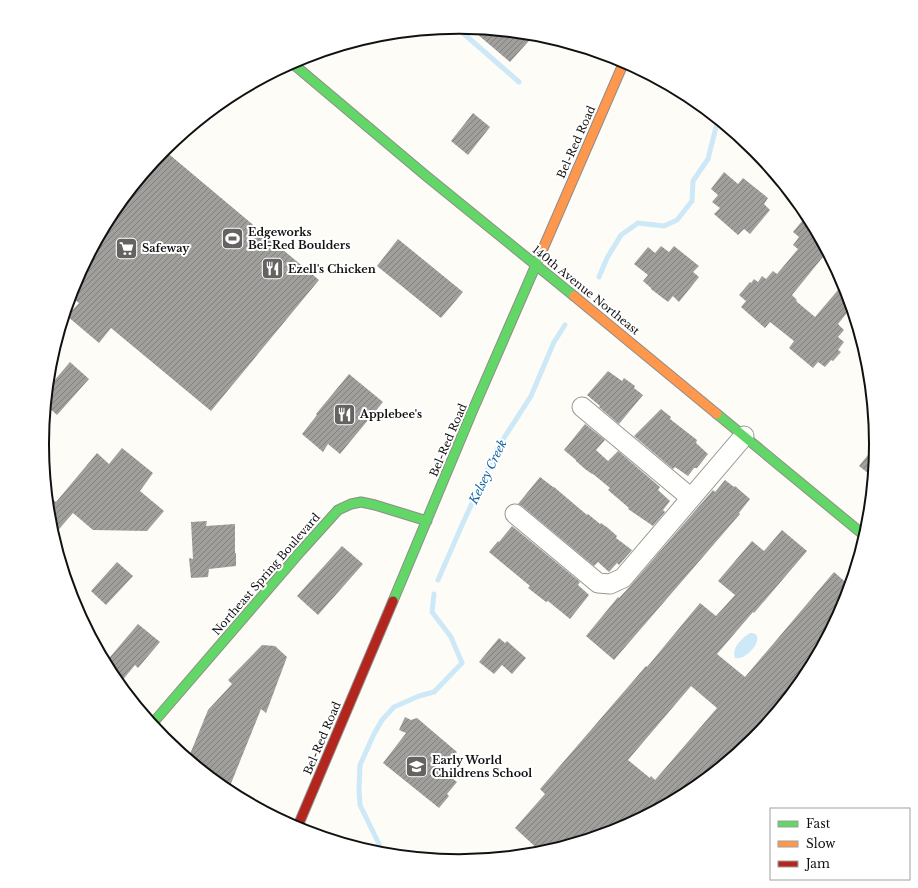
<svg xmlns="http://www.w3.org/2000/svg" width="918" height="888" font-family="'Libre Baskerville',serif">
<defs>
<pattern id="building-hatch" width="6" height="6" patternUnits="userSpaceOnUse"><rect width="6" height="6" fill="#a19f9c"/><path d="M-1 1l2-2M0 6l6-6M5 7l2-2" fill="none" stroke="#82807e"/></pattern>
</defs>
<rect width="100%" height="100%" fill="#fdfcf7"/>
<!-- water -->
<path fill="#cde8f7" d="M750 633C768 632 749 661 735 658 731 648 742 638 750 633Z"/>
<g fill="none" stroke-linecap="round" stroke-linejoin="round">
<!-- stream -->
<path stroke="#cde8f7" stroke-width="5" d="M456 27 519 82
M599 277 607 258 621 235 638 223 664 226 677 220 692 201 693 181 708 159 718 119
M438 580 462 525 497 449 531 396 554 342 565 325
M382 853 380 846 360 805 359 789 360 765 374 734 382 720 394 707 419 696 434 692 462 663 451 637 432 612 434 594"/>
</g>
<!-- building -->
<path fill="url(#building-hatch)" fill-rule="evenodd" d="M470 28 535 34 510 62Z
M473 113 490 127 468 155 451 141Z
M164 150 319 280 211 411 111 328 99 343 67 316 79 303 70 296 74 284 112 212Z
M724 172 738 184 743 178 768 198 764 204 770 210 750 234 744 229 738 235 714 214 720 208 712 202 718 195 711 189Z
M807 215 827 252 792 295 797 300 796 301 815 317 844 283 851 308 838 324 844 330 838 337 844 342 838 350 841 352 833 361 831 360 825 367 818 362 813 368 789 348 794 341 770 322 765 328 741 307 746 301 739 295 750 282 751 283 754 279 758 282 762 276 766 279 773 271 777 274 798 249 793 245 799 237 793 232Z
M398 239 463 292 441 318 377 266Z
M661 246 669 252 674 246 699 266 693 272 699 277 679 302 673 296 668 302 651 289V288L643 281 648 275 634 264 648 247 655 253Z
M70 362 89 379 57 415 46 405 48 388Z
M608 371 622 381 624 378 635 386 634 388 643 395 619 424 599 407 600 406 587 395Z
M349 374 383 402 340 454 328 444 323 452 302 434 317 415 316 414Z
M661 409 671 417 670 419 697 440 696 443 708 454 697 468H694L688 476 675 467 673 469 634 436Z
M585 424 605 440 596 450 608 461 618 451 660 487 658 490 670 501 663 510 665 512 653 526 628 509 629 508 608 490 610 488 593 474H592L585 469 576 461V460L564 450Z
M876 445 873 475V477L859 466Z
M122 448 153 473 140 491 164 511 147 531 93 530 73 513 53 536 50 525 47 495 56 502 97 453 109 464Z
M540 477 553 487H554L587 515 588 514 600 524 601 523 608 528 617 536 616 538 632 550 619 565 617 563 609 572 598 562 594 566 522 506 518 504Z
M725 480 734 487 735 486 750 499 739 513 740 514 614 660 586 636 618 597 619 598 631 585 713 490 715 492Z
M207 521 206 526 235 524V553H236V566L209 569 208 577 191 578 189 558 193 559 191 522Z
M512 526 580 582 578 585 589 595 570 619 548 601 546 602 528 588 530 586 489 552 498 541 499 542Z
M782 530 807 551 754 613 753 612 717 654 745 677 834 572 850 586 844 604 806 676 752 740 694 788 689 783 674 800 618 829 542 853 515 828 545 794 540 789 646 666 647 667 700 603 716 616 735 595 718 581 752 541 764 551ZM691 686 717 708 655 780 651 776 650 778 628 760Z
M342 546 363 564 318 615 297 596Z
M117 562 133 576 106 605 91 591Z
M138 624 160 642 138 668 135 665 121 682 112 675 105 663Z
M499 638 505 643 507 641 526 658 512 674 502 665 494 674 479 662Z
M262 645 275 646 287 657 266 713 261 709 228 791 188 759 208 710 232 684 228 680Z
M405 717 411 720 417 718 457 752 442 770 457 782 447 794 449 796 439 808 383 763 406 733 399 730Z"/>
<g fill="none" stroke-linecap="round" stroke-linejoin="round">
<defs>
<path id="street" d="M582 407 691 498
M515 514 598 583 610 584 623 578 744 436"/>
<path id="fast" d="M292 63 425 175 574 296
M717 414 865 536
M393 601 472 412 542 251
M152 724 301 551 338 510 351 504 361 502 375 505 427 521"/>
<path id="slow" d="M542 251 624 62
M574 296 717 414"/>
<path id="jam" d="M297 828 393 601"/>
</defs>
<!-- street casing -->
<use href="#street" stroke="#979795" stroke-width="21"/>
<!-- fast casing -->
<use href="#fast" stroke="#8e8d8b" stroke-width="11"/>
<!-- slow casing -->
<use href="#slow" stroke="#8e8d8b" stroke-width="11"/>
<!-- jam casing -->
<use href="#jam" stroke="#8e8d8b" stroke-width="11"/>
<!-- street -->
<use href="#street" stroke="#fffffe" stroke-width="19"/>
<!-- fast -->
<use href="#fast" stroke="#63d668" stroke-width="9"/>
<!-- slow -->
<use href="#slow" stroke="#ff974d" stroke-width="9"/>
<!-- jam -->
<use href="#jam" stroke="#b3261e" stroke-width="9"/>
</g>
<!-- icons -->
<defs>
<symbol id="stadium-square" viewBox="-11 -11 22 22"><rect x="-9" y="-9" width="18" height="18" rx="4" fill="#646362" stroke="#fff"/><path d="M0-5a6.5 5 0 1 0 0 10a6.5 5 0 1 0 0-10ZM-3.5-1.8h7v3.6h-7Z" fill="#fff"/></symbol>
<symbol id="supermarket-square" viewBox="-11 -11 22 22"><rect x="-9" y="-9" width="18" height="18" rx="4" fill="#646362" stroke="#fff"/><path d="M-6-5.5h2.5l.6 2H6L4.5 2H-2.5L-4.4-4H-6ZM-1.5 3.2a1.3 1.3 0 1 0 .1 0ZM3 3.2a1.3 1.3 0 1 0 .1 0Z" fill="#fff"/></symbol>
<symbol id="restaurant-square" viewBox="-11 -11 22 22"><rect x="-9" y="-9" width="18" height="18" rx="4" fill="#646362" stroke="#fff"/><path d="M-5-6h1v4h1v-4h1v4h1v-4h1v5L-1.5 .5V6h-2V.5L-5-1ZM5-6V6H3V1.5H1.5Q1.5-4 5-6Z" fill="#fff"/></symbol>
<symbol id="school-square" viewBox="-11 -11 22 22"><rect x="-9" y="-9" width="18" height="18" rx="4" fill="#646362" stroke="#fff"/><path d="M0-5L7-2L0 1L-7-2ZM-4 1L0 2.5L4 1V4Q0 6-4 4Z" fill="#fff"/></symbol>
</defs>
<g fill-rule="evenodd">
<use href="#stadium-square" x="220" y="226" width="25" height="25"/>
<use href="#supermarket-square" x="114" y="236" width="25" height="25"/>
<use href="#restaurant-square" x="260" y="256" width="25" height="25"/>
<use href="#restaurant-square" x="332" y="402" width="25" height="25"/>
<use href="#school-square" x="404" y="754" width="25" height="25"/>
</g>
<g text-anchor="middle" stroke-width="4" stroke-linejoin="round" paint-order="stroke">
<!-- street labels -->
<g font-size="11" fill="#111" stroke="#fff">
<text transform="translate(576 142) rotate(-66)" y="4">Bel-Red Road</text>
<text transform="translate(586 290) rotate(39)" y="4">140th Avenue Northeast</text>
<text transform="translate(448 440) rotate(-67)" y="4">Bel-Red Road</text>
<text transform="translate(266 574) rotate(-49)" y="4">Northeast Spring Boulevard</text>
<text transform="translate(322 738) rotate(-67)" y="4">Bel-Red Road</text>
</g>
<!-- poi labels -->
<g font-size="11" font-weight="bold" fill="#111" stroke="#fff" text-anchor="start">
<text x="248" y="236">Edgeworks<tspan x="248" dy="13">Bel-Red Boulders</tspan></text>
<text x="142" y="252">Safeway</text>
<text x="288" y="273">Ezell's Chicken</text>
<text x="360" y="418">Applebee's</text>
<text x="432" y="764">Early World<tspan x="432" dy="13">Childrens School</tspan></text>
</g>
<!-- water labels -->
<g font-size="12" font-style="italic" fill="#1768a6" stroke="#fff">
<text transform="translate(488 472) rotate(-64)" y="4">Kelsey Creek</text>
</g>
</g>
<!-- crop -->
<path d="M0 0H918V888H0ZM49 444a410 410 0 1 1 820 0a410 410 0 1 1-820 0Z" fill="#fff" fill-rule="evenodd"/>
<path fill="none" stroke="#111" stroke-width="2" d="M49 444a410 410 0 1 1 820 0a410 410 0 1 1-820 0Z"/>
<!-- legend -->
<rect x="770" y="808" width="140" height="72" fill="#ffffff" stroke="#a0a0a0"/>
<rect x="778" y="821" width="20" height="6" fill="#63d668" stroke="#a0a0a0"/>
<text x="806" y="828" font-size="12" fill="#111111">Fast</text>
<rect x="778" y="841" width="20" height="6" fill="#ff974d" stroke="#a0a0a0"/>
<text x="806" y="848" font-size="12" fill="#111111">Slow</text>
<rect x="778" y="861" width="20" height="6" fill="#b3261e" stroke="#a0a0a0"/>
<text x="806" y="868" font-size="12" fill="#111111">Jam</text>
</svg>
